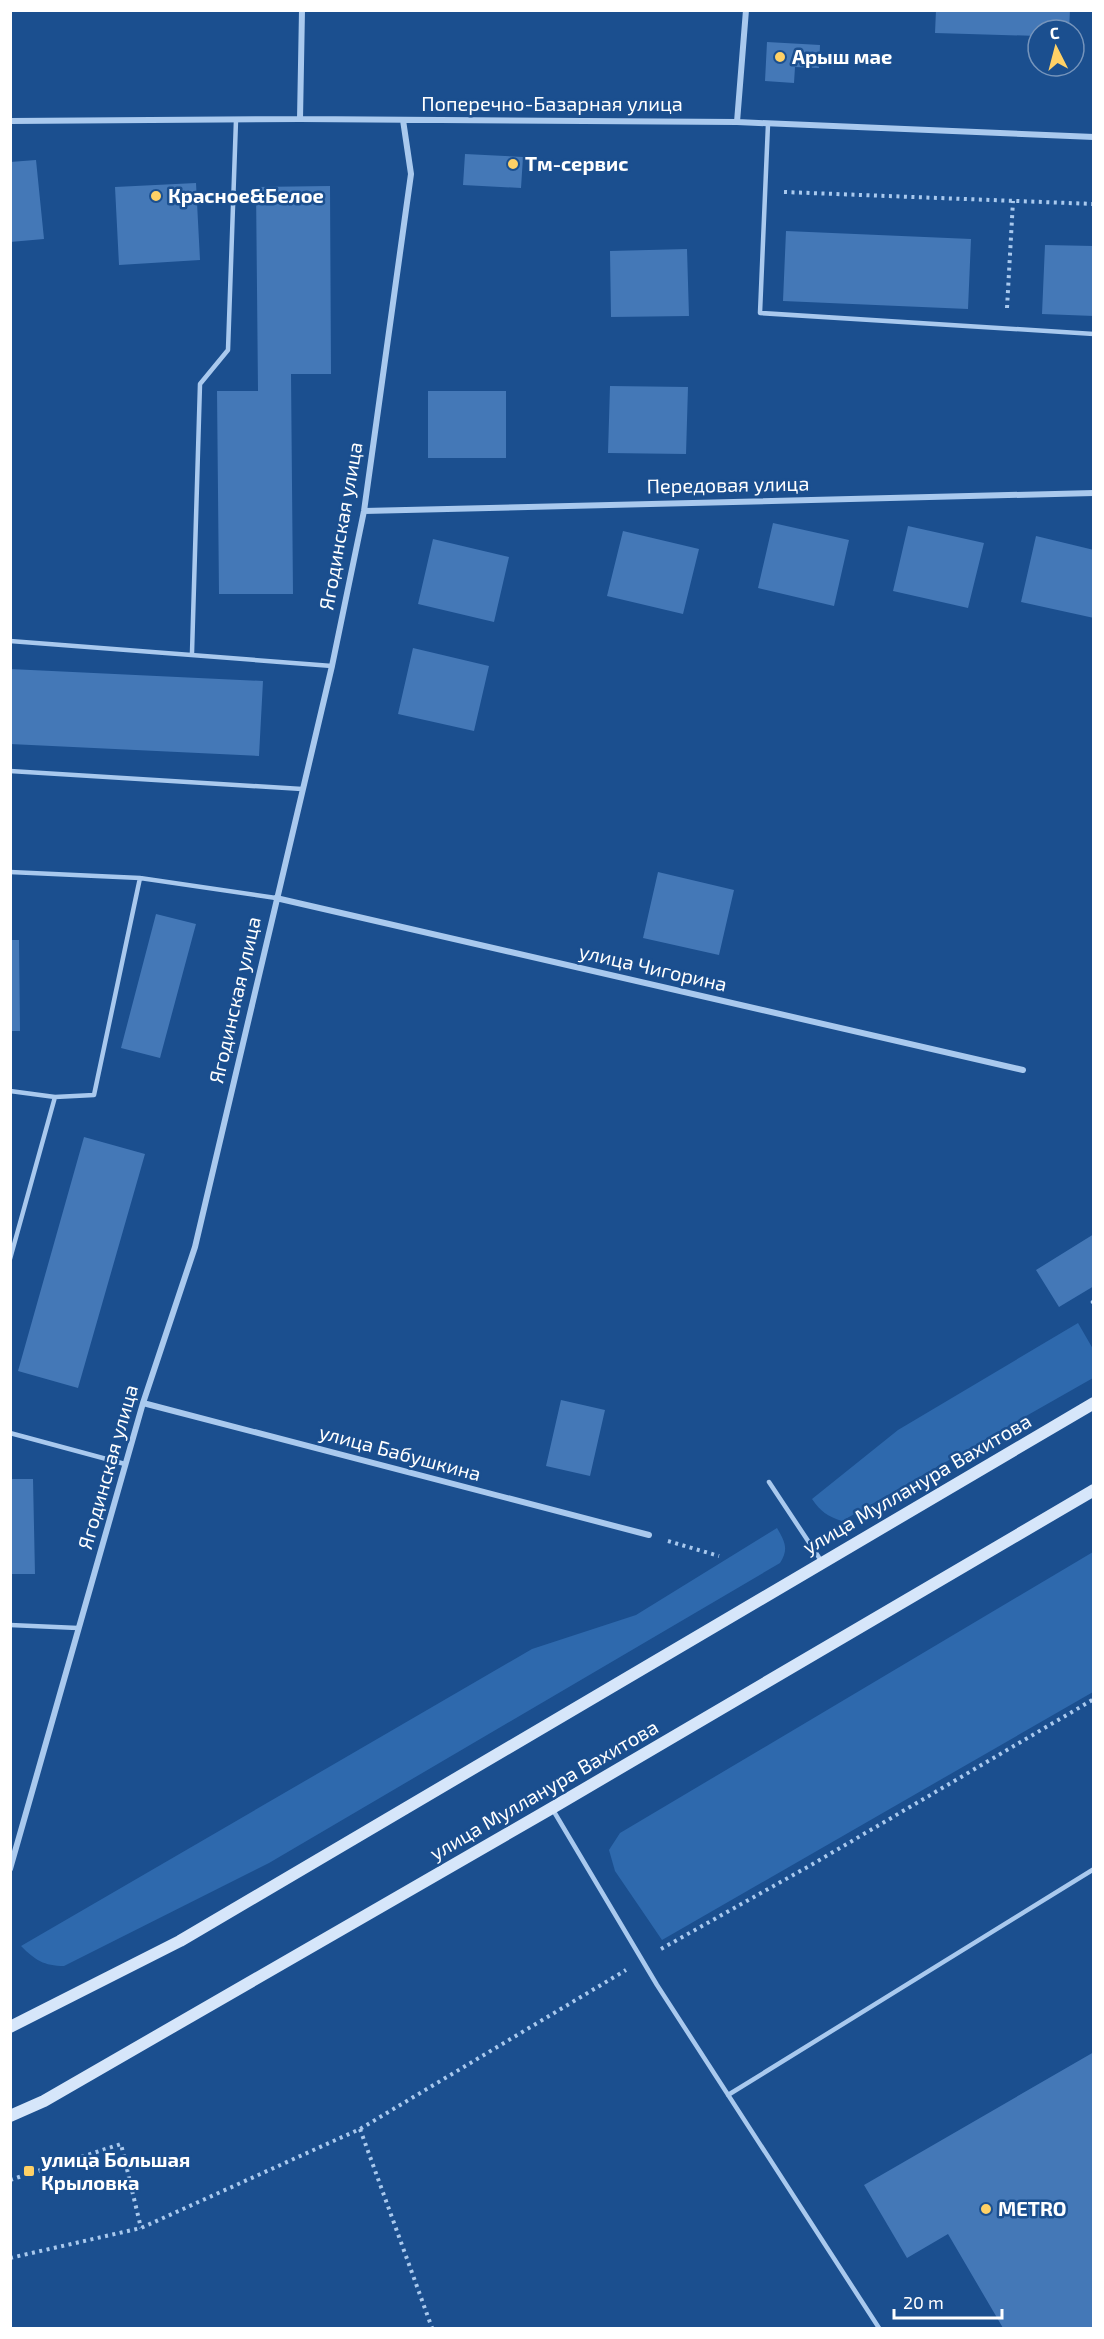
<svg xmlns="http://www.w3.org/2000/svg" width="1104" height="2339" font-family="'Exo 2',sans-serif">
<rect width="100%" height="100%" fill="#1b4f8f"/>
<!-- green -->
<path fill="#2e69ad" d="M1078 1323 1093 1349V1378L842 1521C827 1516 821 1512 812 1499L898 1430Z
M777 1528C785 1542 789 1549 780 1563L269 1863 64 1966C44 1966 35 1960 21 1946L532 1649 636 1615Z
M1093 1552V1692L662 1940 615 1871 609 1850 620 1833Z"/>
<!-- building -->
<path fill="#4478b7" d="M936 10H1070L1069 30H1038V36L935 33Z
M767 42 820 45 819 68 795 67 794 83 765 81Z
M465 154 523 157 521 188 463 185Z
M36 160 44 239 10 242V162Z
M196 183 200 260 119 265 115 187Z
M330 186 331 374H291L293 594H219L217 391H258L256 187Z
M786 231 971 239 968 309 783 301Z
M1045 245 1094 246V316L1042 314Z
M687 249 689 316 611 317 610 251Z
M610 386 688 387 686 454 608 453Z
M428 391H506V458H428Z
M773 523 849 540 834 606 758 588Z
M908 526 984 543 968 608 893 591Z
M623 531 699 549 683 614 607 596Z
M1036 536 1094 550V618L1021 602Z
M433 539 509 557 494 622 418 604Z
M413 648 489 666 474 731 398 714Z
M10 669 263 681 259 756 10 744Z
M658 872 734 890 719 955 643 938Z
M156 914 196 924 160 1058 121 1048Z
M10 940H19L20 1031H10Z
M84 1137 145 1154 78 1388 18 1371Z
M1094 1234V1286L1059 1307 1036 1270Z
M561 1400 605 1410 590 1476 546 1466Z
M10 1479H33L35 1574H10Z
M1094 2052V2328H1003L948 2234 907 2258 864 2185Z"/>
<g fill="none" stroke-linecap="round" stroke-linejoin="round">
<!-- path -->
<path stroke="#a9c9ee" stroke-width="4" stroke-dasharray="3 4.5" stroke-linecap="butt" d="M784 192 1094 204
M1007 308 1013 201
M668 1541 719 1556
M661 1949 811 1865 1094 1699
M360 2129 432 2328
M10 2180 121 2144 141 2228
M10 2258 141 2228 360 2129 626 1970"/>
<!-- service -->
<path stroke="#a9c9ee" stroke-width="4.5" d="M768 124 760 313 1094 334
M10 641 332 666
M192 653 200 384 228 350 236 120
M10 771 302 789
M10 872 140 878 276 898
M10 1091 55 1097 94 1095 140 878
M10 1259 55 1097
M1093 1302 1094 1303
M10 1433 125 1464
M769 1482 822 1562
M10 1625 78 1628
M553 1810 657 1985 879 2328
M728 2095 1094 1869"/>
<!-- minor -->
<path stroke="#a9c9ee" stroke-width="6" d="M300 119 302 10
M10 121 300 119 737 122 1094 137
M737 122 746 10
M364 511 1094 493
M276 898 1023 1070
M143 1403 649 1535
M10 1869 143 1403 195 1247 332 666 364 511 411 174 403 120"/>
<!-- secondary -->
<path stroke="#d6e6fa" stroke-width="12" d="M10 2027 180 1941 1094 1403
M10 2116 44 2101 552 1808 1094 1490"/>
</g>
<!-- markers -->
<g fill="#ffd166" stroke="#1b4f8f" stroke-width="2">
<circle cx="780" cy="57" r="6"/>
<circle cx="513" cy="164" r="6"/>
<circle cx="156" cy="196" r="6"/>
<rect x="23" y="2165" width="12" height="12" rx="3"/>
<circle cx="986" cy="2209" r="6"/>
</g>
<g text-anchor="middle" stroke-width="5" stroke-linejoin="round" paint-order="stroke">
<!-- poi labels -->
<g font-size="20" font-weight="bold" fill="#fff" stroke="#1b4f8f" text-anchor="start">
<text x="792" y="64">Арыш мае</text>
<text x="525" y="171">Тм-сервис</text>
<text x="168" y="203">Красное&amp;Белое</text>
<text x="41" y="2167">улица Большая<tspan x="41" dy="23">Крыловка</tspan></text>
<text x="998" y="2216">METRO</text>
</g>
<!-- street labels -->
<g font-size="20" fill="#fff" stroke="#1b4f8f">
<text x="552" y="111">Поперечно-Базарная улица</text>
<text transform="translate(728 485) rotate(-1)" y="7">Передовая улица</text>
<text transform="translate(341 526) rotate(-80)" y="7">Ягодинская улица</text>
<text transform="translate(653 968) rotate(13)" y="7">улица Чигорина</text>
<text transform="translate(235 1000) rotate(-77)" y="7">Ягодинская улица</text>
<text transform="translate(400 1453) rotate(15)" y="7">улица Бабушкина</text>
<text transform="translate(108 1467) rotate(-74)" y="7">Ягодинская улица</text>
<text transform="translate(917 1484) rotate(-30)" y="7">улица Мулланура Вахитова</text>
<text transform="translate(544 1790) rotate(-30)" y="7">улица Мулланура Вахитова</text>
</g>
</g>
<!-- border -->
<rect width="1104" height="2339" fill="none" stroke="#ffffff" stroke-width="24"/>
<!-- north arrow -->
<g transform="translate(1056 48) rotate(354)"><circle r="28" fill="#1b4f8f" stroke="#7695bc" stroke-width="1.5"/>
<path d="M0-4.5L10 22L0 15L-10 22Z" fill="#ffd166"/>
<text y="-9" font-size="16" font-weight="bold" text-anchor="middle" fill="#ffffff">С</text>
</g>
<!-- scale -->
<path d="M894 2309v9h108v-9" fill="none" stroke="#ffffff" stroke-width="3"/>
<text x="903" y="2309" font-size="18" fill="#ffffff" stroke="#1b4f8f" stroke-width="4.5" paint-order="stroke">20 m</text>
</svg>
